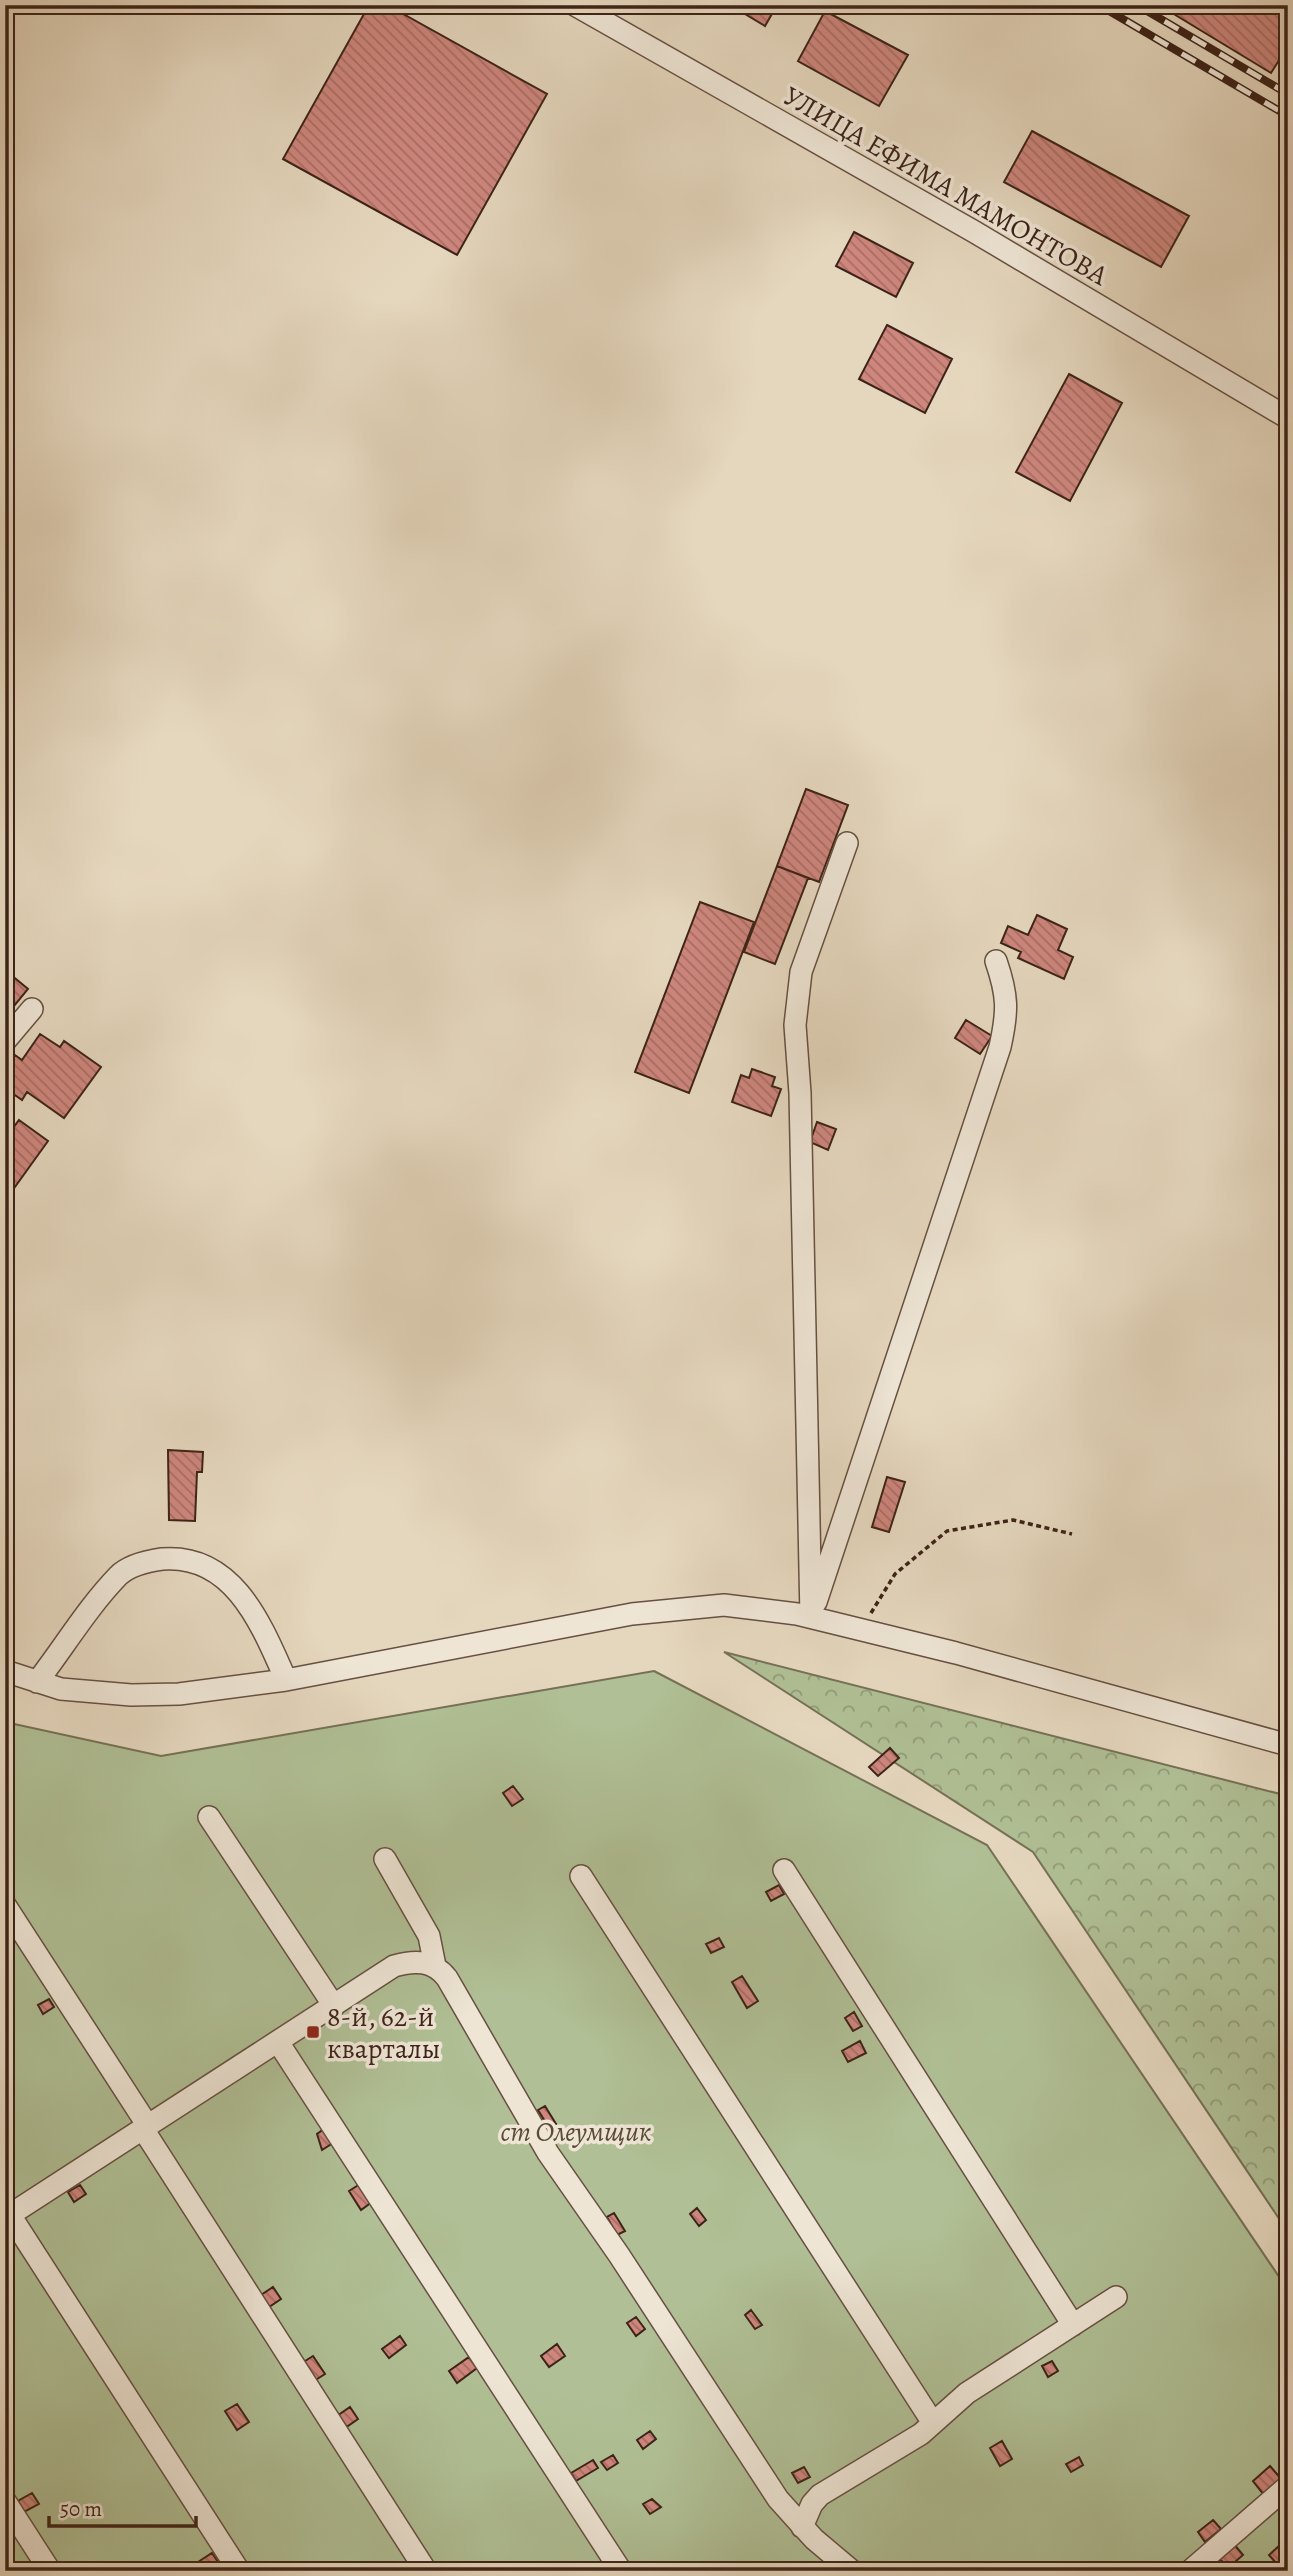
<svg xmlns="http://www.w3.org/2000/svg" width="1293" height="2576" font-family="Alegreya,serif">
<defs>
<pattern id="forest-crowns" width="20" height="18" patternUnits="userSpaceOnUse" patternTransform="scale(1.75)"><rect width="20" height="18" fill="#b0bf95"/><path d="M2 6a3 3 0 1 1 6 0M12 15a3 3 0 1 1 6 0" fill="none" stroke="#909b79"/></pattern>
<pattern id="building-back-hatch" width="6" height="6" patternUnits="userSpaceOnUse" patternTransform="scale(1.75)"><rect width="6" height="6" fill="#ce867d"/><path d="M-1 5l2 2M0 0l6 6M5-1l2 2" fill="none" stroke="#a86d65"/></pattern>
</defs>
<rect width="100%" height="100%" fill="#e5d7be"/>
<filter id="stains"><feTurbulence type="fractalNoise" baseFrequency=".00286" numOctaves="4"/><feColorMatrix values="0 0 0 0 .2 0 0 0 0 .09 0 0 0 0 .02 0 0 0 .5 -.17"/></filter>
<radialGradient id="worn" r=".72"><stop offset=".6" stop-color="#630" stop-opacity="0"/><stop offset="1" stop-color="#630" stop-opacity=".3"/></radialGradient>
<!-- forest -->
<path fill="url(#forest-crowns)" stroke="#767156" stroke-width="2" d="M724 1652 1288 1796V2232L1033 1852Z"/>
<!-- garden -->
<path fill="#b0bf95" stroke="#767156" stroke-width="2" d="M654 1671 987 1845 1288 2290V2571H5V1722L161 1756Z"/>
<!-- building -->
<path fill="url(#building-back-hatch)" stroke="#3d2318" stroke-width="2" d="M369 5H387L547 94 457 255 283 159Z
M730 5H777L765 26Z
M1159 5H1273L1288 14V46L1271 73Z
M825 11 908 55 879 106 798 61Z
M1032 131 1189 216 1161 267 1004 182Z
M854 232 913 263 896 297 836 266Z
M887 325 952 359 925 413 859 379Z
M1069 374 1122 403 1070 501 1016 472Z
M806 789 848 805 819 882 777 866Z
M777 866 808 878 775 964 744 952Z
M700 902 754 922 689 1093 635 1072Z
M1037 915 1067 929 1058 950 1073 957 1064 979 1018 958 1021 952 1001 943 1008 926 1028 935Z
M5 970 28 989 5 1017Z
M966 1020 992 1036 980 1054 955 1038Z
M40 1034 60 1047 64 1041 101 1067 64 1118 27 1092 22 1100 5 1088V1068L15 1055 22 1060Z
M752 1069 775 1077 772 1086 781 1089 771 1116 732 1102 741 1075 749 1078Z
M19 1120 48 1141 7 1198 5 1139Z
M817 1122 836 1129 828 1150 810 1142Z
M168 1450 203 1452 202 1472H197L195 1521 169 1520Z
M887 1477 905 1482 889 1532 872 1527Z
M890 1748 899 1758 878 1776 869 1767Z
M513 1786 523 1799 512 1806 503 1793Z
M779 1885 784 1894 771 1901 766 1892Z
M719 1938 724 1947 711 1953 706 1944Z
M742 1976 758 2001 747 2008 732 1982Z
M49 1999 54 2007 43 2014 38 2005Z
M854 2012 862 2026 853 2031 845 2018Z
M860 2041 866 2053 848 2062 842 2051Z
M545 2106 556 2124 549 2128 538 2110Z
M324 2129 333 2143 322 2150 317 2134Z
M360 2184 372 2202 361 2210 349 2191Z
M80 2185 86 2194 74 2202 68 2192Z
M697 2208 706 2220 699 2226 690 2214Z
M614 2213 625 2231 617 2235 607 2217Z
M273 2287 281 2299 269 2307 261 2295Z
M751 2310 762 2325 755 2329 745 2315Z
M636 2317 645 2329 636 2336 627 2323Z
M400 2336 406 2345 389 2358 382 2349Z
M557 2344 565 2356 549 2367 541 2356Z
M313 2356 325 2374 314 2381 302 2363Z
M469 2357 477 2368 457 2383 449 2371Z
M1052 2361 1058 2371 1048 2377 1042 2366Z
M237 2404 249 2422 237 2430 225 2411Z
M350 2407 358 2419 345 2428 337 2416Z
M650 2431 656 2439 643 2449 637 2440Z
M1002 2441 1012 2459 1000 2466 990 2448Z
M613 2455 618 2463 607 2470 601 2462Z
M1079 2457 1083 2465 1071 2472 1066 2464Z
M593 2460 598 2468 576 2481 571 2473Z
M1270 2466 1282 2480 1264 2495 1253 2481Z
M804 2467 810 2477 798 2483 792 2473Z
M32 2493 39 2504 24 2512 18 2501Z
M652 2499 661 2507 650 2514 643 2504Z
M1213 2520 1221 2529 1205 2542 1198 2532Z
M1233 2543 1243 2555 1228 2568 1218 2557Z
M1279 2546 1288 2555V2566L1283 2571 1269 2555Z
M212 2553 218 2562 200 2571 195 2564Z"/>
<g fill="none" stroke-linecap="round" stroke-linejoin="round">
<defs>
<path id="minor" d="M575 5 973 231 1288 418
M5 1041 32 1009
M816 1602 1000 1047C1008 1011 1008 996 996 961
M811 1617 800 1093 795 1025 801 972 847 843
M5 1671 61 1689 131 1695 179 1694 286 1680 632 1614 724 1605 797 1614 956 1653 1288 1745
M37 1682C64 1647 88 1607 118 1576 129 1565 148 1561 162 1559 234 1553 262 1626 286 1680
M209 1817 334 2006
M385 1859 429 1936 435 1966
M784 1870 1073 2325
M581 1876 933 2423
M5 1905 148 2126
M278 2042 621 2571
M143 2129 426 2571
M10 2215 239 2571
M5 2218 394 1966C415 1960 433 1960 447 1978L548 2153 619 2255 778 2499 814 2539 852 2571
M5 2501 50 2571
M802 2527 812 2504 820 2495 921 2434 967 2393 1116 2297
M1190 2571 1288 2486"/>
</defs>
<!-- minor casing -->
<use href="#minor" stroke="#675042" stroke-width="24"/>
<!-- path -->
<path stroke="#3d2318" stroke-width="3.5" stroke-dasharray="5 3.5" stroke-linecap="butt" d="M871 1613 895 1574 947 1531 1013 1520 1072 1534"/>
<!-- minor -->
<use href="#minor" stroke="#eee5d5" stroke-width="21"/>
<defs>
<path id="rail" d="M1099 5 1288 116
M1137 5 1288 94"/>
</defs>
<!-- rail casing -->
<use href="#rail" stroke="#3d2318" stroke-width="8"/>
<!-- rail -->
<use href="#rail" stroke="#eee5d5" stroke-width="5" stroke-dasharray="16" stroke-linecap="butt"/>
</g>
<!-- markers -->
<rect fill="#8f2418" stroke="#eee5d5" stroke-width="2.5" x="306" y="2025" width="14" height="14" rx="3.5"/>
<g text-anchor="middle" stroke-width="7" stroke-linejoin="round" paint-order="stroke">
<!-- street labels -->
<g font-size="28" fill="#3d2318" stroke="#eee5d5">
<text transform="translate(946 185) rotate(30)" y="10">УЛИЦА ЕФИМА МАМОНТОВА</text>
</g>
<!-- poi labels -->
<g font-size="28" fill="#3d2318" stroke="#eee5d5" text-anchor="start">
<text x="327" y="2026">8-й, 62-й<tspan x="327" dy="32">кварталы</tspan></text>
</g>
<!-- park labels -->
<g font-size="28" font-style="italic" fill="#5a4a37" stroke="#eee5d5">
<text x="576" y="2141">ст Олеумщик</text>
</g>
</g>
<!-- margin -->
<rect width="1293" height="2576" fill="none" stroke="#e5d7be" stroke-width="28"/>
<rect x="7" y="7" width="1279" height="2562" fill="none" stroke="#3d2318" stroke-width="3.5"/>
<rect x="14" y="14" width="1265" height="2548" fill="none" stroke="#3d2318" stroke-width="2"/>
<!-- scale -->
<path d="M49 2516v10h147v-10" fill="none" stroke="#3d2318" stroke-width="3.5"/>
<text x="60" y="2516" font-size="21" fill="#3d2318" stroke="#eee5d5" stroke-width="5" paint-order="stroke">50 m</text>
<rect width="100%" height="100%" filter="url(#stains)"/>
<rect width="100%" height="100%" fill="url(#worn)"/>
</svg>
